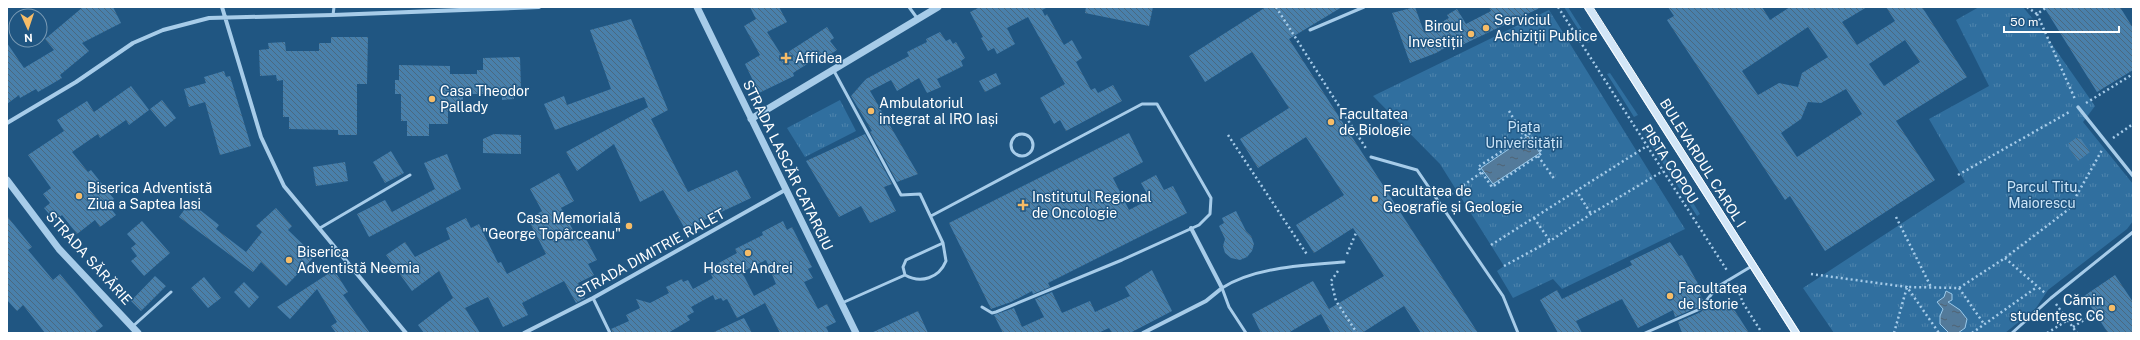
<svg xmlns="http://www.w3.org/2000/svg" width="2140" height="340" font-family="'Public Sans',sans-serif">
<defs>
<pattern id="park-tufts" width="24" height="20" patternUnits="userSpaceOnUse"><rect width="24" height="20" fill="#306f9f"/><path d="M3 7l-1-3M5 7V3M7 7l1-3M15 17l-1-3M17 17v-4M19 17l1-3" fill="none" stroke="#4f85ad"/></pattern>
<pattern id="water-ripples" width="26" height="14" patternUnits="userSpaceOnUse"><rect width="26" height="14" fill="#537a9a"/><path d="M2 4q2-2 4 0t4 0M15 11q2-2 4 0t4 0" fill="none" stroke="#506373"/></pattern>
<pattern id="building-back-hatch" width="6" height="6" patternUnits="userSpaceOnUse"><rect width="6" height="6" fill="#4980ab"/><path d="M-1 5l2 2M0 0l6 6M5-1l2 2" fill="none" stroke="#4a6980"/></pattern>
</defs>
<rect width="100%" height="100%" fill="#205682"/>
<!-- green -->
<path fill="#306f9f" d="M1564 7H1568L1590 42 1587 43Z
M1610 73 1638 115 1634 117 1607 74Z
M1649 132 1700 214 1697 216 1645 135Z"/>
<!-- park -->
<path fill="url(#park-tufts)" d="M1979 7H2023L2044 33 2095 106 2083 122 2133 184V221L2127 229 2048 290 2036 308 2005 333H1834L1803 288 1965 182 1929 119 1989 86 1956 20Z
M1549 10 1685 229 1562 289 1553 279 1513 298 1497 271 1504 266 1440 164 1373 96Z
M840 100 856 131 805 157 787 128Z"/>
<!-- water -->
<path fill="url(#water-ripples)" stroke="#9ac9ea" d="M1528 136 1540 153 1493 184 1481 168Z
M1946 291 1952 294V300L1948 302 1960 310 1967 319 1965 328 1958 333H1949L1940 324V316L1943 309 1937 302 1944 297Z"/>
<!-- building -->
<path fill="url(#building-back-hatch)" fill-rule="evenodd" d="M83 7H113L121 23 82 43 89 51 60 75 62 78 38 92 36 89 20 98 19 95 7 104V43L24 68 54 50 45 39Z
M750 7H779L787 22 767 32 782 56 827 27 834 38 830 41 837 50 817 63 815 59 793 73 794 76 759 93 745 64 760 55 744 26 756 19Z
M980 7H1048L1042 10 1045 16 1047 14 1064 45 1072 40 1082 58 1076 62 1091 90 1095 88 1098 93 1113 85 1122 101 1066 131 1060 120 1054 124 1040 98 1065 84 1028 17 1007 28 1015 44 997 54 994 48 988 51 981 38 983 37 970 12Z
M1086 7H1153L1149 26 1085 13Z
M1266 7H1342L1289 39 1478 333H1421L1404 306 1362 333H1331L1321 314 1288 333H1261L1252 314 1313 281 1329 309 1384 276 1353 228 1314 253 1296 225 1344 195 1306 137 1258 168 1240 139 1289 108 1252 52 1205 82 1189 56Z
M1415 7 1424 32 1449 18 1447 15 1457 9 1466 24 1491 11 1489 7H1542L1460 46 1457 41 1436 53 1410 63 1392 13Z
M1668 7H1762L1770 20 1790 7H1867L1842 22 1857 45 1895 21 1886 7H1922L1967 77 1896 121 1935 180 1825 251 1790 196 1785 200 1667 20 1674 16ZM1808 27 1828 57 1802 73 1798 87 1779 83 1758 95 1742 71ZM1905 40 1920 62 1884 86 1869 64ZM1846 89 1862 114 1797 157 1781 133 1801 119 1808 102 1821 103Z
M2044 7H2120L2133 28V70L2097 92Z
M631 19 668 110 651 119 688 192 737 170 751 198 685 229 663 190 640 202 614 144 577 171 566 152 648 107 644 97 555 130 544 104 564 96 567 105 611 89 590 30Z
M940 32 946 41 950 39 953 44 956 42 965 58 961 61 963 66 937 79 941 87 927 93 919 78 897 91 891 80 870 91 918 174 897 182 870 132 872 131 851 96 866 79 909 56 907 52 927 42 926 39Z
M331 37H368L367 84H357V135H338V130L289 129V117H283V80L277 81 276 75 260 76 259 50 269 49 268 43 285 42 286 51H319V43H331Z
M520 57 521 89H514V99L502 100V94H463V105L448 104V124H429V136H407V121H401V94H395V80H399V65L450 66V74H477V70H483V58Z
M224 71 226 77 230 76 251 146 220 155 205 102 189 107 184 89 206 83 204 77Z
M996 73 1001 84 985 92 979 81Z
M131 86 149 110 129 125 126 120 100 138 98 134 72 152 88 172 91 170 114 199 107 204 116 215 100 227 95 220 77 234 62 215 55 221 44 208 50 203 43 194 51 188 28 155 64 131 57 120 87 101 94 112Z
M162 100 176 118 165 127 150 109Z
M1129 133 1143 162 1113 178 1129 210 1150 199 1141 183 1156 175 1164 190 1173 186 1187 213 1048 283 1050 287 1033 294 1032 291 1011 302 991 309 949 223Z
M494 134 521 135V154L483 153V139Z
M865 134 892 184 884 187 896 211 870 223 861 206 839 217 806 161Z
M2076 138 2081 139 2090 152 2078 161 2069 148V143Z
M391 151 404 173 385 183 373 162Z
M447 154 461 189 369 237 357 214 385 200 392 212 435 189 424 163Z
M345 162 348 181 316 186 313 167Z
M559 173 574 201 561 208 579 241 585 237 597 260 588 264 594 275 578 283 585 298 576 303 564 281 522 303 528 315 503 327 488 297 465 308 480 333H424L418 325 453 298 439 271 412 291 386 255 405 242 415 257 450 239 446 228 466 218 471 228 479 224 498 263 501 262 507 274 546 254 528 219 542 211 530 189Z
M190 202 219 225 216 229 246 252 262 232 256 226 276 208 292 226 288 230 315 256 286 286 261 262 253 272 179 217Z
M1236 211 1246 231 1251 236 1254 244 1252 251 1247 257 1240 260 1231 258 1225 253 1223 246 1225 239 1219 226 1224 223 1222 218Z
M7 216 32 247 28 250 53 280 60 274 103 326 94 333H45L23 305 17 311 7 300Z
M142 221 170 253 144 276 131 261 137 256 131 248 136 244 127 234Z
M783 221 787 230 792 227 812 267 808 269 813 278 804 282 818 309 827 304 836 322 826 327 829 333H780L765 303 737 318 727 299 723 301 721 298 715 300 713 295 691 307 694 312 687 316 690 320 668 333H613L611 329 629 321 626 315 640 308 636 299 650 303 669 293 666 287 682 279 683 282 688 280 693 289 713 278 708 269 737 253 735 249 763 235 762 232ZM766 260 776 284 754 296 742 272Z
M1670 242 1679 256 1682 255 1701 289 1698 291 1703 300 1698 307 1675 317 1673 310 1638 328 1622 299 1576 321 1582 333H1558L1540 300 1557 290 1562 299 1632 265 1630 261Z
M334 270 348 292 343 295 370 333H336L331 326 337 322 317 289 290 319 277 307Z
M1152 270 1172 311 1130 333H1112L1109 328 1098 333H1003L994 315 1014 308 1022 327 1044 317 1035 299 1052 292 1062 313 1090 301 1095 312 1130 296 1125 287Z
M2115 275 2133 302V333H2108L2084 296Z
M155 276 166 286 141 311 131 301Z
M204 277 221 298 208 308 191 288Z
M244 282 259 297 249 308 234 292Z
M1728 300 1749 333H1682L1678 322 1701 312 1707 305 1709 310Z
M918 311 928 333H871Z
M744 318 752 333H712L737 321Z"/>
<g fill="none" stroke-linecap="round" stroke-linejoin="round">
<!-- path -->
<path stroke="#a7cce9" stroke-width="2.5" stroke-dasharray="2 3" stroke-linecap="butt" d="M1276 7 1367 150
M1558 7 1728 272
M2027 7 2037 14 2047 7
M2037 14 2075 99
M2086 103 2133 74
M1509 111 1524 136
M1529 133 1542 153 1492 187 1478 167Z
M1228 135 1308 256
M2113 138 2133 124
M1538 156 1555 180
M1958 175 2071 111
M1576 190 1591 214
M1447 197 1482 172
M1896 217 1931 287
M1534 218 1550 241
M1491 245 1647 146
M1347 254 1356 233
M2005 258 2045 293
M1504 266 1550 241 1591 214 1663 171
M1338 271 1331 281 1336 301 1357 333
M1811 274 1907 287 1939 333
M1736 284 1743 303 1762 333
M1959 288 1984 324
M2056 304 2077 333
M2073 327 2095 313
M1894 333 1907 287 1959 288 2005 258 2069 209 2102 150
M1972 333 2037 287
M2047 333 2068 320"/>
<!-- service -->
<path stroke="#a7cce9" stroke-width="3" d="M909 7 917 18
M333 15 334 7
M1310 30 1364 7
M834 71 901 195 920 194 943 243 946 261C939 278 921 284 905 275L842 303
M1011 145a11 11 0 1 1 22 0a11 11 0 1 1-22 0Z
M1371 157 1417 170 1503 296 1518 333
M931 216 1142 104H1157L1211 198 1210 214 1199 225 1122 260 996 312 992 313 982 307
M320 228 410 175
M905 275 903 267 906 260 943 243
M593 298 610 333
M132 327 171 292
M1246 333 1229 307 1222 288C1255 267 1305 265 1344 262
M1645 333 1700 309 1717 287 1752 266
M2012 333 2051 298 2133 232"/>
<!-- pedestrian -->
<path stroke="#a7cce9" stroke-width="3.5" d="M2078 107 2133 176"/>
<!-- minor -->
<path stroke="#a7cce9" stroke-width="4" d="M222 7 261 137 284 186 406 333
M7 123 76 82 133 43 163 30 209 18 333 15 539 7
M524 333 593 298 785 190
M1143 333 1206 301 1222 288 1191 228"/>
<!-- tertiary -->
<path stroke="#a7cce9" stroke-width="7" d="M697 7 856 333
M751 119 938 7
M7 180 59 249 138 333"/>
<!-- secondary -->
<path stroke="#d2e6f7" stroke-width="8" d="M1588 7 1796 333"/>
<!-- tram -->
<path stroke="#fff" stroke-width="1" d="M1584 7 1792 333
M1593 7 1800 333"/>
</g>
<!-- markers -->
<g fill="#f6bc67" stroke="#205682" stroke-width="1.5">
<circle cx="1486" cy="28" r="4"/>
<circle cx="1471" cy="34" r="4"/>
<path d="M784 52h4v4h4v4h-4v4h-4v-4h-4v-4h4z"/>
<circle cx="432" cy="99" r="4"/>
<circle cx="871" cy="111" r="4"/>
<circle cx="1331" cy="122" r="4"/>
<circle cx="79" cy="196" r="4"/>
<circle cx="1375" cy="199" r="4"/>
<path d="M1021 199h4v4h4v4h-4v4h-4v-4h-4v-4h4z"/>
<circle cx="629" cy="226" r="4"/>
<circle cx="748" cy="253" r="4"/>
<circle cx="289" cy="260" r="4"/>
<circle cx="1670" cy="296" r="4"/>
<circle cx="2112" cy="308" r="4"/>
</g>
<g text-anchor="middle" stroke-width="3" stroke-linejoin="round" paint-order="stroke">
<!-- poi labels -->
<g font-size="14" fill="#fff" stroke="#205682" text-anchor="start">
<text x="1494" y="25">Serviciul<tspan x="1494" dy="16">Achiziții Publice</tspan></text>
<text x="1463" y="31" text-anchor="end">Biroul<tspan x="1463" dy="16">Investiții</tspan></text>
<text x="795" y="63">Affidea</text>
<text x="440" y="96">Casa Theodor<tspan x="440" dy="16">Pallady</tspan></text>
<text x="879" y="108">Ambulatoriul<tspan x="879" dy="16">integrat al IRO Iași</tspan></text>
<text x="1339" y="119">Facultatea<tspan x="1339" dy="16">de Biologie</tspan></text>
<text x="87" y="193">Biserica Adventistă<tspan x="87" dy="16">Ziua a Saptea Iasi</tspan></text>
<text x="1383" y="196">Facultatea de<tspan x="1383" dy="16">Geografie și Geologie</tspan></text>
<text x="1032" y="202">Institutul Regional<tspan x="1032" dy="16">de Oncologie</tspan></text>
<text x="621" y="223" text-anchor="end">Casa Memorială<tspan x="621" dy="16">"George Topârceanu"</tspan></text>
<text x="297" y="257">Biserica<tspan x="297" dy="16">Adventistă Neemia</tspan></text>
<text x="748" y="273" text-anchor="middle">Hostel Andrei</text>
<text x="1678" y="293">Facultatea<tspan x="1678" dy="16">de Istorie</tspan></text>
<text x="2104" y="305" text-anchor="end">Cămin<tspan x="2104" dy="16">studențesc C6</tspan></text>
</g>
<!-- park labels -->
<g font-size="14" fill="#cbe4f7" stroke="#205682">
<text x="1524" y="132">Piata<tspan x="1524" dy="16">Universității</tspan></text>
<text x="2042" y="192">Parcul Titu<tspan x="2042" dy="16">Maiorescu</tspan></text>
</g>
<!-- street labels -->
<g font-size="14" fill="#fff" stroke="#205682">
<text transform="translate(1703 163) rotate(58)" y="5">BULEVARDUL CAROL I</text>
<text transform="translate(1670 164) rotate(57)" y="5">PISTA COPOU</text>
<text transform="translate(788 165) rotate(64)" y="5">STRADA LASCĂR CATARGIU</text>
<text transform="translate(650 253) rotate(-29)" y="5">STRADA DIMITRIE RALET</text>
<text transform="translate(89 258) rotate(48)" y="5">STRADA SĂRĂRIE</text>
</g>
</g>
<!-- border -->
<rect width="2140" height="340" fill="none" stroke="#ffffff" stroke-width="16"/>
<!-- north arrow -->
<g transform="translate(28 28) rotate(177)"><circle r="19" fill="#205682" stroke="#799ab4"/>
<path d="M0-3L7 15L0 10L-7 15Z" fill="#f6bc67"/>
<text y="-6" font-size="11" font-weight="bold" text-anchor="middle" fill="#ffffff">N</text>
</g>
<!-- scale -->
<path d="M2004 26v6h115v-6" fill="none" stroke="#ffffff" stroke-width="2"/>
<text x="2010" y="26" font-size="12" fill="#ffffff" stroke="#205682" stroke-width="3" paint-order="stroke">50 m</text>
</svg>
